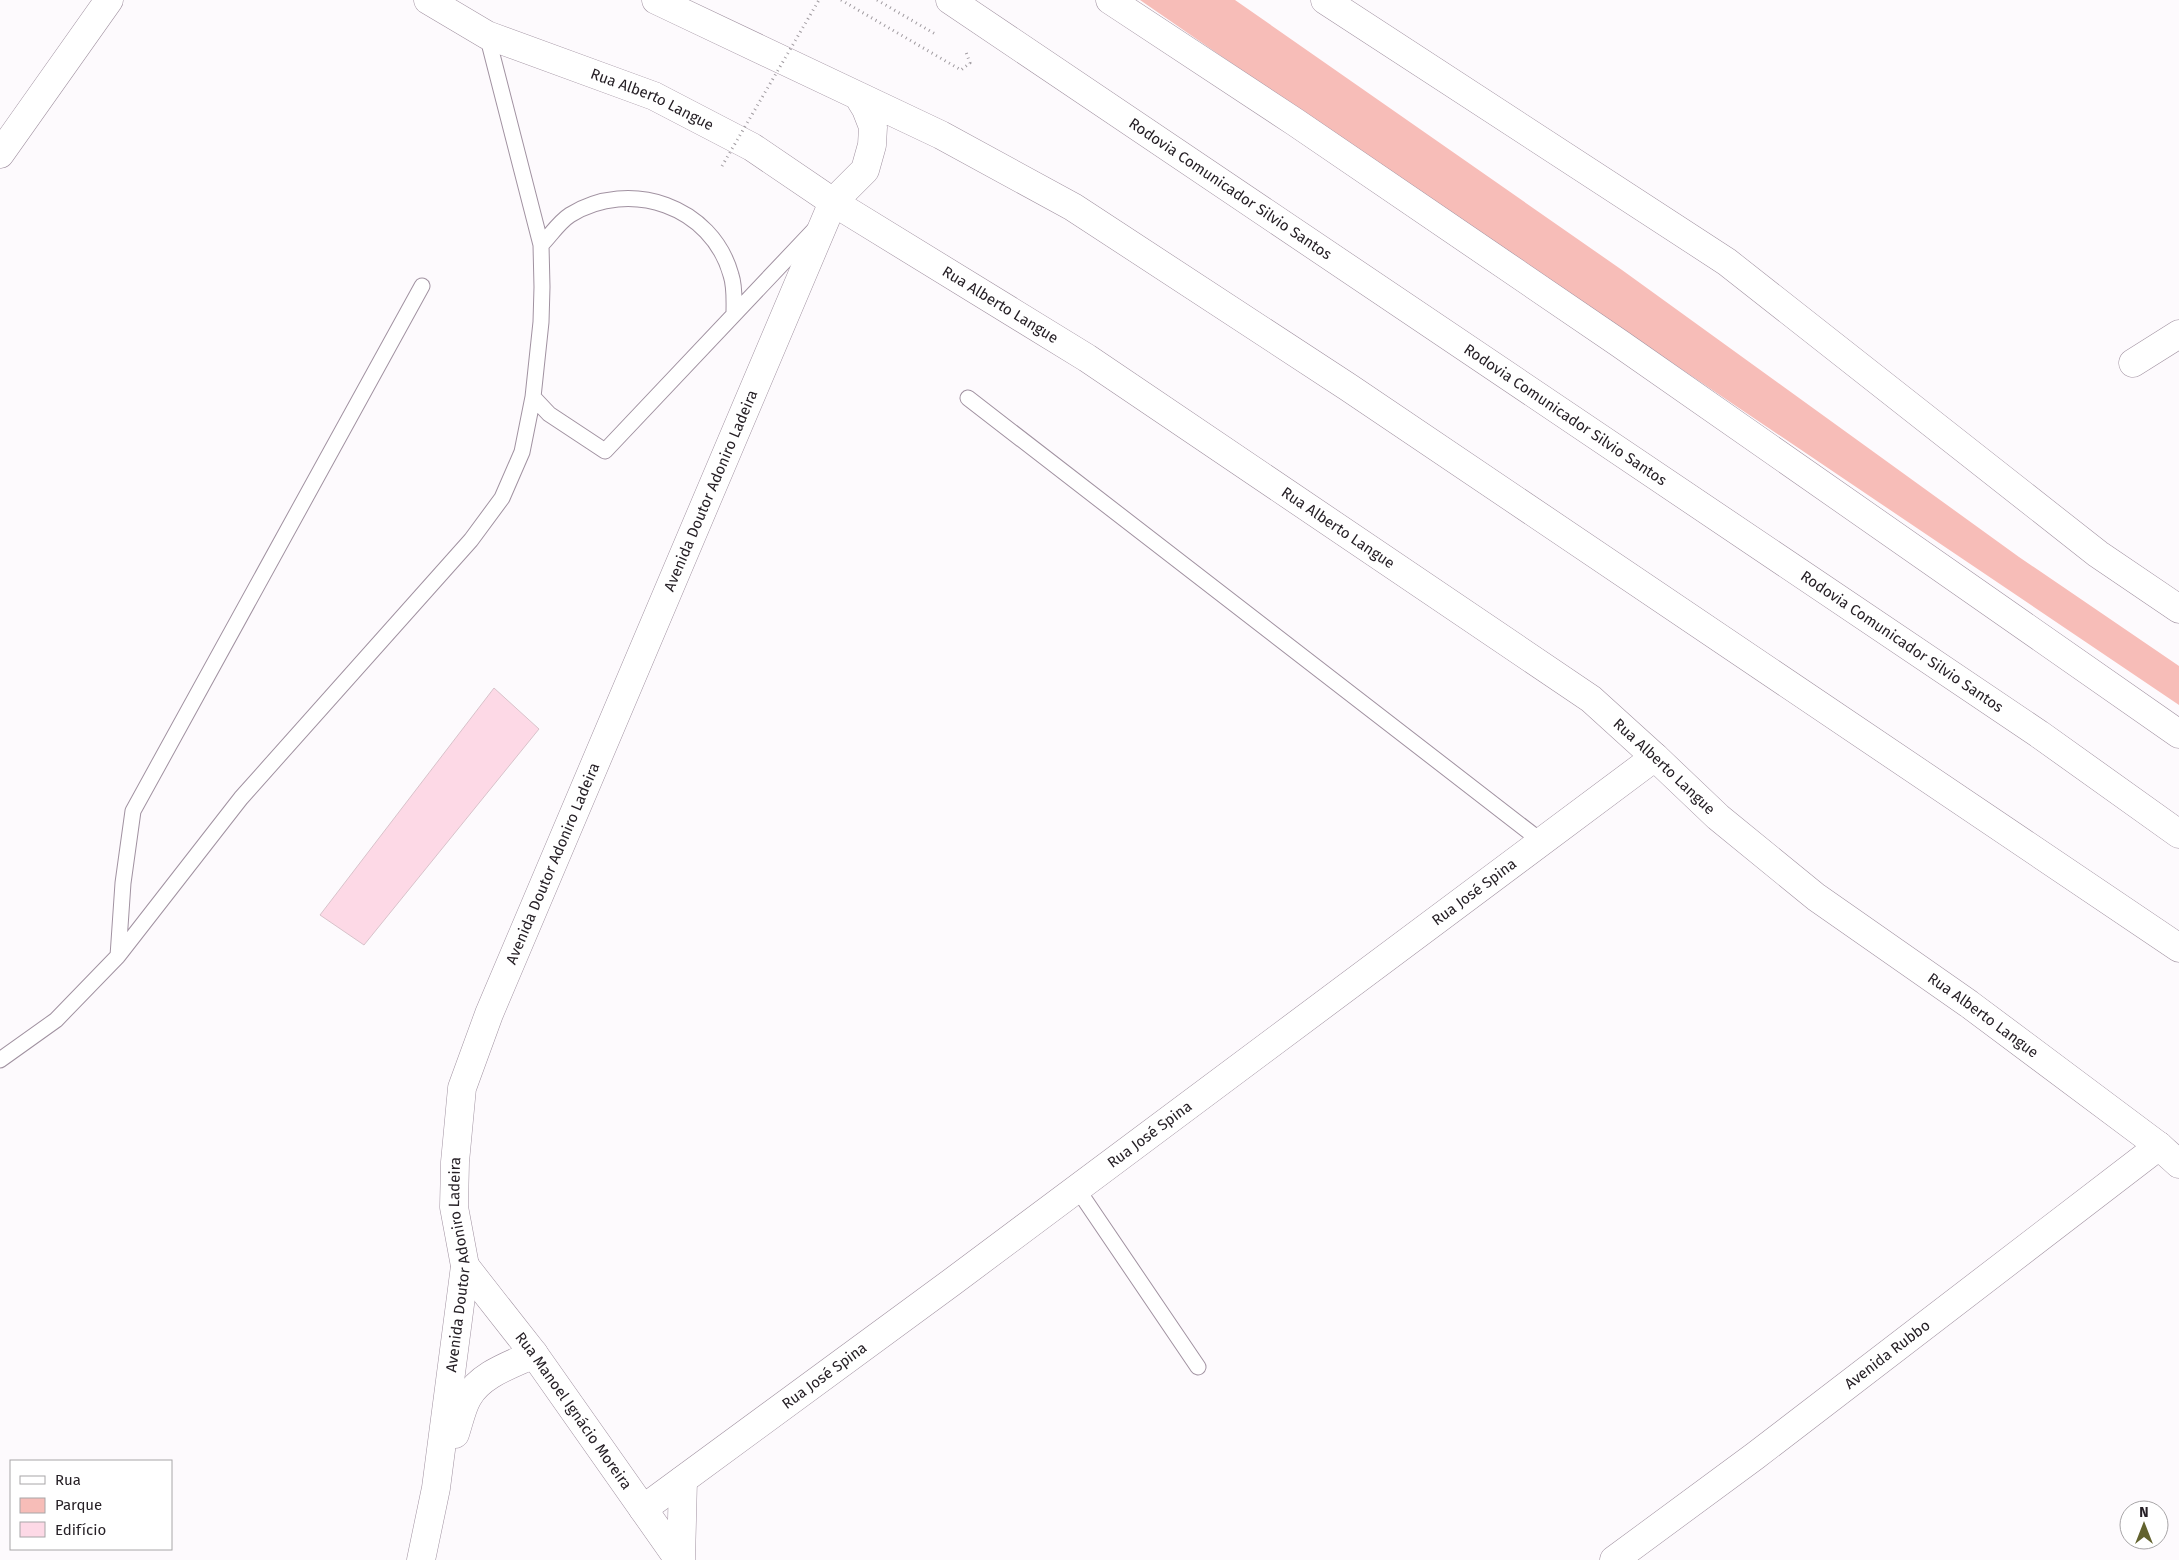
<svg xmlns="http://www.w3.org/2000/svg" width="2179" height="1560" font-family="'Fira Sans',sans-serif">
<rect width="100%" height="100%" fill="#fdfafd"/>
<!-- green -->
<path fill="#f7bdb8" d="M1140 0H1235L1622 270 2019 557 2179 666V705L1351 146Z"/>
<!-- building -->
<path fill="#fdd9e6" stroke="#d8c2ca" d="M494 688 539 729 364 945 320 915Z"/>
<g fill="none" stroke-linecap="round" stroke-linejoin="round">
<defs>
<path id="service" d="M541 245C550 236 559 222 570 215 630 178 712 206 731 275 735 287 734 301 734 313
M533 397 549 414 605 451 814 230
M968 398 1541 841
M118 956 123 883 133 811 422 286
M0 1060 56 1020 118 956 241 798 471 540 502 498 522 452 533 397 541 322 542 287 541 245 487 35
M1076 1187 1198 1367"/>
<g id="minor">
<path d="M0 154 109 0"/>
<path d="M2133 363 2179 334"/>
<path id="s1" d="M465 1266 534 1354 679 1560"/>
<path id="s2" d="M643 1509 952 1282 1655 757"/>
<path d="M681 1560 683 1480"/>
<path id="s3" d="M1614 1560 1755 1456 2159 1146"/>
</g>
<g id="tertiary">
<path id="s4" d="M428 0 487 35 654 96 752 147 833 202 1087 358 1591 699 1655 757 1718 817 1816 897 1969 1004 2159 1146 2179 1164"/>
<path d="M455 1434C459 1422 462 1407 468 1397 481 1374 511 1365 534 1354"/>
<path id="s5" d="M421 1560 436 1488 465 1266 454 1207 455 1162 462 1088 489 1014 833 202"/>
</g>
<path id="trunk" d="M656 0 941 135 1073 207 1348 387 2179 948
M1325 0 1727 262 2098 554 2179 609
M833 202 865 170 872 145 873 127 866 109 858 96"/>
<g id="motorway">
<path id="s6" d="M950 0 2039 734 2179 834"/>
<path d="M1110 0 1295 122 1619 343 2179 734"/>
</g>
</defs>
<!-- service casing -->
<use href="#service" stroke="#a192a1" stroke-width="17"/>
<!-- minor casing -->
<use href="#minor" stroke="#a192a1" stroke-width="29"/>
<!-- tertiary casing -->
<use href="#tertiary" stroke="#a192a1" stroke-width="29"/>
<!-- trunk casing -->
<use href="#trunk" stroke="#a192a1" stroke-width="29"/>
<!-- motorway casing -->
<use href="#motorway" stroke="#a192a1" stroke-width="29"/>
<!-- path -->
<path stroke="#a09ba0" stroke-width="3" stroke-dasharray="1 4" stroke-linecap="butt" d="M841 0 961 70 970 63 966 52
M877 0 937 35"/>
<!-- service -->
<use href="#service" stroke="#fff" stroke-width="15"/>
<!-- minor -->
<use href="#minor" stroke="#fff" stroke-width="28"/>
<!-- tertiary -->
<use href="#tertiary" stroke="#fff" stroke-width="28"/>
<!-- trunk -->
<use href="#trunk" stroke="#fff" stroke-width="28"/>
<!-- motorway -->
<use href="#motorway" stroke="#fff" stroke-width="28"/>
<!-- path-bridge -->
<path stroke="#a09ba0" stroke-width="3" stroke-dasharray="1 4" stroke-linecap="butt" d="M722 166 819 0"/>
</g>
<g text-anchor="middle" stroke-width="4" stroke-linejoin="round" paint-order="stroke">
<!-- street labels -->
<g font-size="15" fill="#262026" stroke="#fff">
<text dy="5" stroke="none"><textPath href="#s4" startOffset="246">Rua Alberto Langue</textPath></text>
<text dy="5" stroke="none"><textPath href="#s6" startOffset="338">Rodovia Comunicador Silvio Santos</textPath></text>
<text dy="5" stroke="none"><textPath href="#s4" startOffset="651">Rua Alberto Langue</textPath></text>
<text dy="5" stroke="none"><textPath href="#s6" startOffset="742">Rodovia Comunicador Silvio Santos</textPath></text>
<text dy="5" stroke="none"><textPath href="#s5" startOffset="1124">Avenida Doutor Adoniro Ladeira</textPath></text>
<text dy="5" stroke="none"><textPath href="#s4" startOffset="1056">Rua Alberto Langue</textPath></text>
<text dy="5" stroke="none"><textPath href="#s6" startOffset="1148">Rodovia Comunicador Silvio Santos</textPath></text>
<text dy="5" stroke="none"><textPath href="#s4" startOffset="1461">Rua Alberto Langue</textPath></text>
<text dy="5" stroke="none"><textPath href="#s5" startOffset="719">Avenida Doutor Adoniro Ladeira</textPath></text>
<text dy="5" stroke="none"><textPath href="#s2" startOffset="1035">Rua José Spina</textPath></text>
<text dy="5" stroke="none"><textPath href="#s4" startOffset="1866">Rua Alberto Langue</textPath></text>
<text dy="5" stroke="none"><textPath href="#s2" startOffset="630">Rua José Spina</textPath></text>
<text dy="5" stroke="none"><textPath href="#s5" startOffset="299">Avenida Doutor Adoniro Ladeira</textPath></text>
<text dy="5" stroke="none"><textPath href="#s3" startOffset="342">Avenida Rubbo</textPath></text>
<text dy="5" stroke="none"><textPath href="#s2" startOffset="225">Rua José Spina</textPath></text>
<text dy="5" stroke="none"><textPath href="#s1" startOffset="181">Rua Manoel Ignácio Moreira</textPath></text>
</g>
</g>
<!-- legend -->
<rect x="10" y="1460" width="162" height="90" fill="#ffffff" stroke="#a8a6a8"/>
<rect x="20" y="1476" width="25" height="8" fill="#ffffff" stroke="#a8a6a8"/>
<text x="55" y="1485" font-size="15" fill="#262026">Rua</text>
<rect x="20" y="1498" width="25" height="15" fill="#f7bdb8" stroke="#a8a6a8"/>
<text x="55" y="1510" font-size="15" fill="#262026">Parque</text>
<rect x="20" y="1522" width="25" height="15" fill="#fdd9e6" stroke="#a8a6a8"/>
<text x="55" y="1535" font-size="15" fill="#262026">Edifício</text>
<!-- north arrow -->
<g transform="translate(2144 1525)"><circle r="24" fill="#ffffff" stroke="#a8a6a8"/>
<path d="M0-4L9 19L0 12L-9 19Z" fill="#62622e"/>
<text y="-8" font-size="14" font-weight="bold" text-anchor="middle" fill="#262026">N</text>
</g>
</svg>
